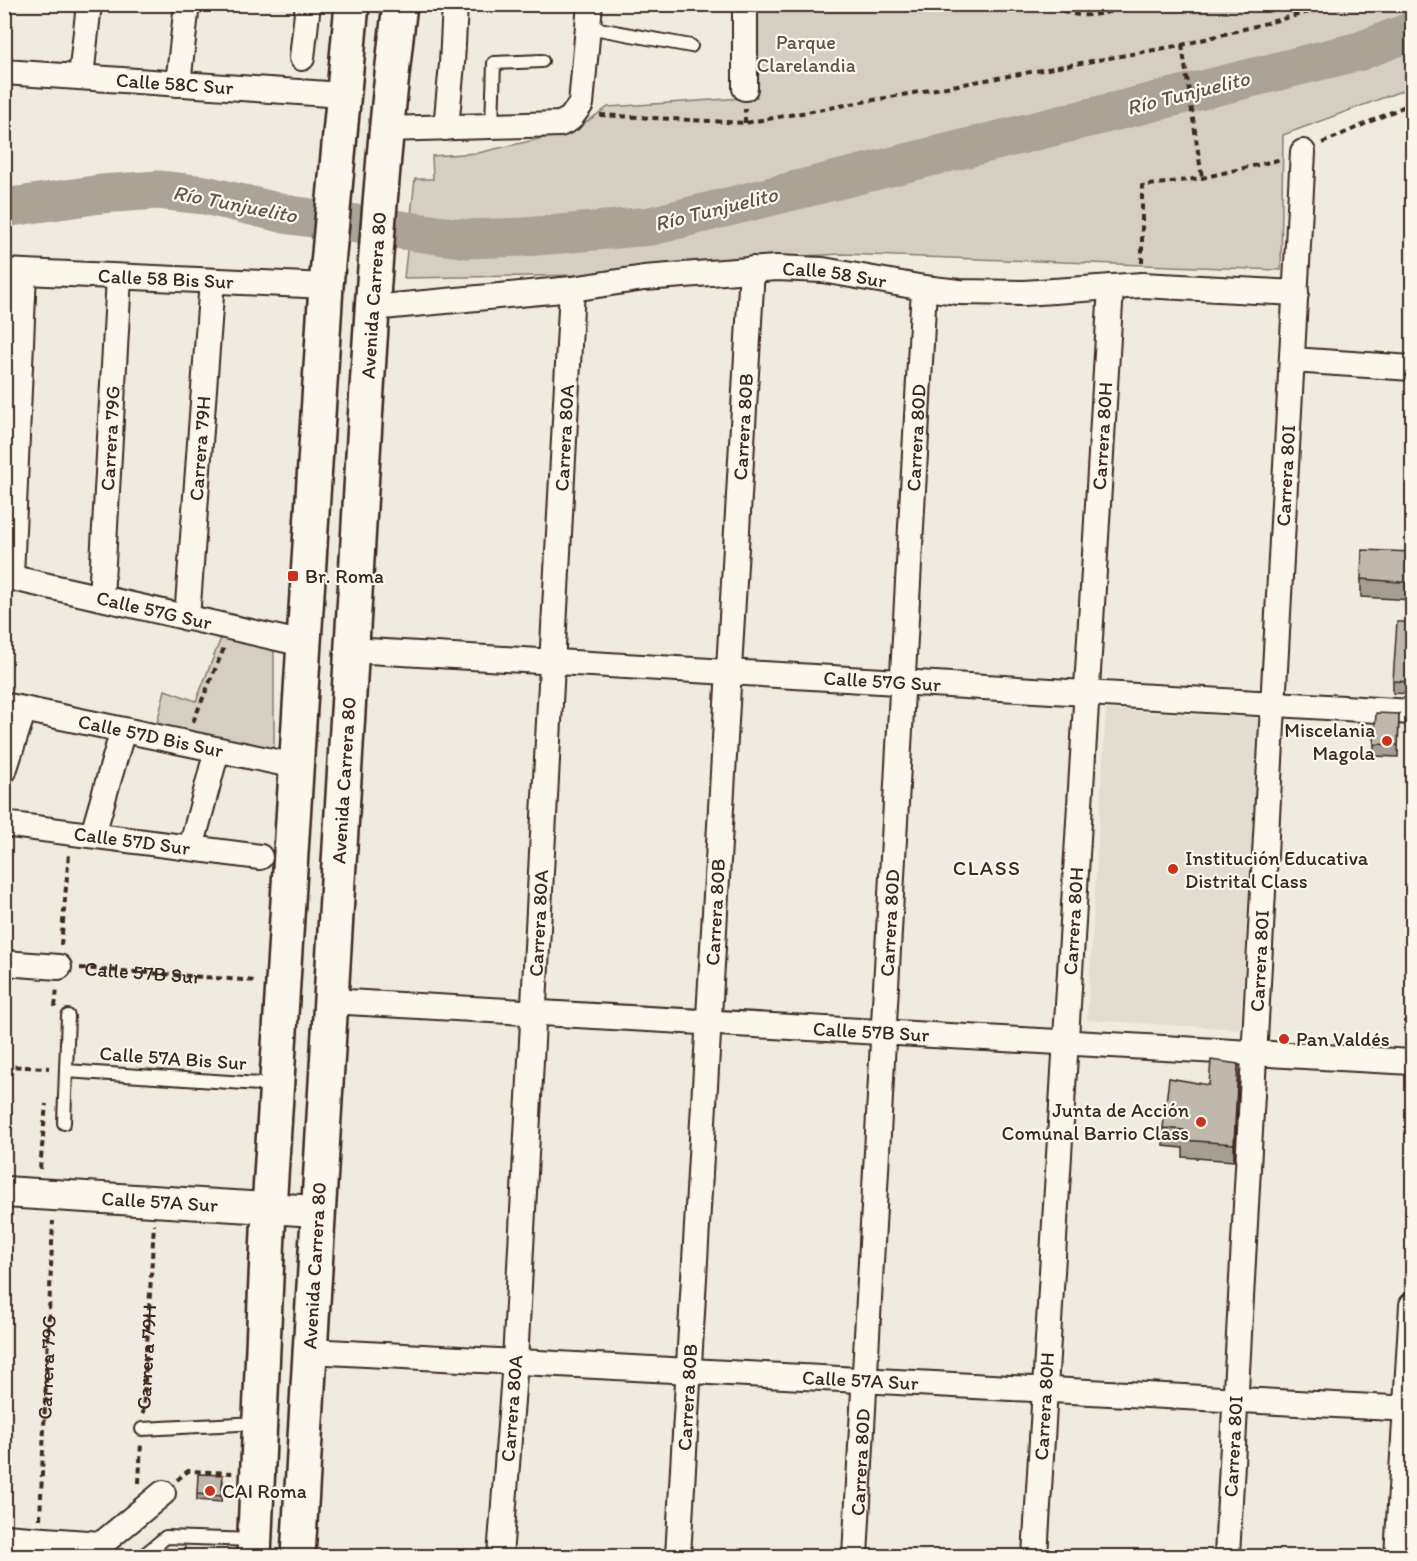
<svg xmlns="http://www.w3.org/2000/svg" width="1417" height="1561" font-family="Itim,sans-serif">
<rect width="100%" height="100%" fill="#f0ebe0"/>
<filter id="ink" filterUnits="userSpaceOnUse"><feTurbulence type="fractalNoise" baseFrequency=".0167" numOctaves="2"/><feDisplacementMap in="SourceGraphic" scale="12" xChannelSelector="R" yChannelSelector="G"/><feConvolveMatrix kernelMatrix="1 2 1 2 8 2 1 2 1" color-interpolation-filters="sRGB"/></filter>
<g filter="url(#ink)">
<!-- built -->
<path fill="#e2dcd1" d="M1106 710 1259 718 1240 1029 1087 1020Z"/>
<!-- green -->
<path fill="#d5cec3" stroke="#887c70" stroke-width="1.5" d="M756 5H1412V87L1283 135 1281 270 842 254 747 259 645 274 404 278 415 179H433L432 156 478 153 543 138 583 124 608 107 757 97Z
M223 633 274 646V752L156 727 165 690 196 701Z
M4 1546 84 1550 76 1556H5Z"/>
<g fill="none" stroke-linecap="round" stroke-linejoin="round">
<!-- river -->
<path stroke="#aca397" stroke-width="39" d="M4 208 101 194 158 190 205 195 290 215 468 239 525 237 651 226 1360 51 1412 31"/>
<defs>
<path id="service" d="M588 27 691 46
M492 126 494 63 542 61
M66 1071 275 1085
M64 1123 68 1016
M142 1429 258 1423
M143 1556 166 1537 254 1540"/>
<g id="minor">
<path d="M745 4V88"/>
<path d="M302 58 308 4"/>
<path id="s4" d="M4 72 343 95"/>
<path d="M81 77 89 4"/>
<path d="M178 84 187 4"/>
<path d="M446 128 452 64 455 4"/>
<path d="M386 129 560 124 570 119 581 104 590 4"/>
<path id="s5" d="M4 271 326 286"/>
<path id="s6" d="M372 308 572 289 644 278 776 268 823 270 924 288 959 292 1024 293 1142 285 1296 293"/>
<path d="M1292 360 1412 368"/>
<path id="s7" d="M4 576 304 644"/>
<path d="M11 577 24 272"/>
<path id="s8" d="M101 598 119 277"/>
<path id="s9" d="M187 618 212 281"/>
<path id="s10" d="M351 650 1412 712"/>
<path id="s11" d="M4 705 296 766"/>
<path d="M4 771 24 709"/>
<path id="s12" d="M4 824 260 857"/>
<path d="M93 834 123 730"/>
<path d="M191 848 217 750"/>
<path d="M4 963 59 967"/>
<path id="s13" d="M329 1001 1412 1062"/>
<path id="s14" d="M309 1351 1412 1409"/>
<path d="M4 1537 101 1544"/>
<path d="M87 1556 163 1493"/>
<path id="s15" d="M500 1556 515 1361 572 289"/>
<path id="s16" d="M678 1556 752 269"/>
<path id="s17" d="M855 1556 924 288"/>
<path id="s18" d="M1035 1556 1111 287"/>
<path id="s19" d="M1227 1556 1303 152"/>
<path d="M1397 1556 1412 1305"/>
</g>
<g id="tertiary">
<path id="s20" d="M4 1192 316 1211"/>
</g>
<g id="primary">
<path d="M254 1556 269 1209 326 286 352 4"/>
<path id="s21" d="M298 1556C314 1252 333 948 352 644 365 430 374 217 400 4"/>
</g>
</defs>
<!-- service casing -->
<use href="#service" stroke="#3b2a1e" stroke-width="16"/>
<!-- minor casing -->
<use href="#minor" stroke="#3b2a1e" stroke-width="28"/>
<!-- tertiary casing -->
<use href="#tertiary" stroke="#3b2a1e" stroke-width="34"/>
<!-- primary casing -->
<use href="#primary" stroke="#3b2a1e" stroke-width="38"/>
<!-- path -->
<g stroke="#3b2a1e" stroke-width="4" stroke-dasharray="6 4.5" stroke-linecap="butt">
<path d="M1055 4C1076 26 1114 10 1139 4"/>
<path d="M1182 45 1202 178"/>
<path d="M600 115 745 123 1182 45 1340 4"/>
<path d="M745 123V109"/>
<path d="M1322 143 1412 103"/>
<path d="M1142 263V186L1202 178 1282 159"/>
<path d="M193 722 224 648"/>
<path d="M61 945 69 853"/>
<path id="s1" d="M80 968 258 981"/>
<path d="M55 1007 57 988"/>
<path d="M4 1066 49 1068"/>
<path d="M40 1169 46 1104"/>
<path id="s2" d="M143 1414 154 1224"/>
<path d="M177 1480 188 1471 233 1473"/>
<path d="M139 1483 141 1443"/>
<path id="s3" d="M40 1519 53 1221"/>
</g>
<!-- service -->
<use href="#service" stroke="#fbf7ec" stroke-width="12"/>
<!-- minor -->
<use href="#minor" stroke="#fbf7ec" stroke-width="24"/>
<!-- tertiary -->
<use href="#tertiary" stroke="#fbf7ec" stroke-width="30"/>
<!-- primary -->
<use href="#primary" stroke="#fbf7ec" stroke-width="33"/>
</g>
<!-- wall -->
<path fill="#a59e95" stroke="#3b2a1e" stroke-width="1.5" d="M1413 552V600L1361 597V579Z
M1413 622V694L1393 693V681Z
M1399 714 1398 757 1374 756V744Z
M1238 1082 1234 1161 1183 1157V1148L1163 1146V1128L1209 1085Z
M223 1481 221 1502 197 1500V1494Z"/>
<!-- shaded-wall -->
<path fill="#868179" stroke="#3b2a1e" stroke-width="1.5" d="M1238 1064V1082L1234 1161V1144Z"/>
<!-- building -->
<path fill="#c0b8ad" stroke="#3b2a1e" stroke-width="1.5" d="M1362 550 1413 552V583L1361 579Z
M1397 622H1413V682L1393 681Z
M1376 713 1399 714 1398 745 1374 744Z
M1211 1060 1238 1064 1234 1144 1183 1140 1184 1130 1163 1128 1169 1078 1209 1085Z
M198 1474 223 1475 221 1496 197 1494Z
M185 1547 184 1557H173Z"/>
</g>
<!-- markers -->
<g fill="#c8321e" stroke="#fbf7ec" stroke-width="2">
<rect x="287" y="570" width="12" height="12" rx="3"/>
<circle cx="1387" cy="741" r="6"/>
<circle cx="1173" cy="869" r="6"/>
<circle cx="1284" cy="1039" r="6"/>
<circle cx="1201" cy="1122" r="6"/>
<circle cx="210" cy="1491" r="6"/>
</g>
<g text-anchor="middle" stroke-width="4.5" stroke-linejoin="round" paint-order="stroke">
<!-- park labels -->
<g font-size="20" fill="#625347" stroke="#fbf7ec">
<text x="806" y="49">Parque<tspan x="806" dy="23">Clarelandia</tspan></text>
</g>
<!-- street labels -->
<g font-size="20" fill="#3b2a1e" stroke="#fbf7ec">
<text dy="7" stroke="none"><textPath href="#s4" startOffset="171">Calle 58C Sur</textPath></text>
<text dy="7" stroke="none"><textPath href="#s6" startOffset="465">Calle 58 Sur</textPath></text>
<text dy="7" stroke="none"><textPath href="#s5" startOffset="162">Calle 58 Bis Sur</textPath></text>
<text dy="7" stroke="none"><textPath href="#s21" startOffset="1263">Avenida Carrera 80</textPath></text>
<text dy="7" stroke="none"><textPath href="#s16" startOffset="1131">Carrera 80B</textPath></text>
<text dy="7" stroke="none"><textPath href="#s8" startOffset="160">Carrera 79G</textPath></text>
<text dy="7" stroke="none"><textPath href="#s17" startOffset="1120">Carrera 80D</textPath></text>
<text dy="7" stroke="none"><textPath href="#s18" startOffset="1122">Carrera 80H</textPath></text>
<text dy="7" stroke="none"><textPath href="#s15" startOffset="1120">Carrera 80A</textPath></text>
<text dy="7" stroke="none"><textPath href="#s9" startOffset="170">Carrera 79H</textPath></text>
<text dy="7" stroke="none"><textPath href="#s19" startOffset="1082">Carrera 80I</textPath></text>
<text dy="7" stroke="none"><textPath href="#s7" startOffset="154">Calle 57G Sur</textPath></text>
<text dy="7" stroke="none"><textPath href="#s10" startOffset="532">Calle 57G Sur</textPath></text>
<text dy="7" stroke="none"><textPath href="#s11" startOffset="150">Calle 57D Bis Sur</textPath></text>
<text dy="7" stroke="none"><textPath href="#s21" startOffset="777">Avenida Carrera 80</textPath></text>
<text dy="7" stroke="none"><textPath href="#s12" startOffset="129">Calle 57D Sur</textPath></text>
<text dy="7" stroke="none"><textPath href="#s16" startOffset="645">Carrera 80B</textPath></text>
<text dy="7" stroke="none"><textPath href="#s17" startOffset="634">Carrera 80D</textPath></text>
<text dy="7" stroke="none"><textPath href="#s18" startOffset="636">Carrera 80H</textPath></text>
<text dy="7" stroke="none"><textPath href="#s15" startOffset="634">Carrera 80A</textPath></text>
<text dy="7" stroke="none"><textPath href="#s19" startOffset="596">Carrera 80I</textPath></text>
<text dy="7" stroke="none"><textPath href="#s1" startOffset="63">Calle 57B Sur</textPath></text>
<text dy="7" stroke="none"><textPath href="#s13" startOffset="543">Calle 57B Sur</textPath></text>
<text transform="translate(173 1058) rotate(4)" y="7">Calle 57A Bis Sur</text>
<text dy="7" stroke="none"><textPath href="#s20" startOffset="156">Calle 57A Sur</textPath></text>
<text dy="7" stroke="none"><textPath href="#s21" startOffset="291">Avenida Carrera 80</textPath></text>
<text dy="7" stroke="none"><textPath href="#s2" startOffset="57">Carrera 79H</textPath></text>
<text dy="7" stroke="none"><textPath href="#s3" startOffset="152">Carrera 79G</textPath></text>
<text dy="7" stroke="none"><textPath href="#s14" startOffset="552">Calle 57A Sur</textPath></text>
<text dy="7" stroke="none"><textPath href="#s16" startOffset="159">Carrera 80B</textPath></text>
<text dy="7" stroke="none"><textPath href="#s18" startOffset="150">Carrera 80H</textPath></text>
<text dy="7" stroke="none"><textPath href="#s15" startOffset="148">Carrera 80A</textPath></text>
<text dy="7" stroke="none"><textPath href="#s19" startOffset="110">Carrera 80I</textPath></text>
<text dy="7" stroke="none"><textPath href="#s17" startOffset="94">Carrera 80D</textPath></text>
</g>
<!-- poi labels -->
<g font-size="20" fill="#3b2a1e" stroke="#fbf7ec" text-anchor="start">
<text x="305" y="583">Br. Roma</text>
<text x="1375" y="737" text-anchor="end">Miscelania<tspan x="1375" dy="23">Magola</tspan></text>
<text x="1185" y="865">Institución Educativa<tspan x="1185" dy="23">Distrital Class</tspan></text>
<text x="1296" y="1046">Pan Valdés</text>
<text x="1189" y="1117" text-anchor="end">Junta de Acción<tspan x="1189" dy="23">Comunal Barrio Class</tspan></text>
<text x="222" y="1498">CAI Roma</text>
</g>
<!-- water labels -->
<g font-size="21" font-style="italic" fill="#635448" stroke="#fbf7ec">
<text transform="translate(1188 93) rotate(-14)" y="7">Río Tunjuelito</text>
<text transform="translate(235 204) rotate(11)" y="7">Río Tunjuelito</text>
<text transform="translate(716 209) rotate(-14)" y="7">Río Tunjuelito</text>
</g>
<!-- neighbourhood labels -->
<g font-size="21" letter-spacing="1.5" fill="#3b2a1e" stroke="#fbf7ec">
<text x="987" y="875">CLASS</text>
</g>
</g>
<!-- margin -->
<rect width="1417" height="1561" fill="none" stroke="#fbf7ec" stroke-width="24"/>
<rect x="12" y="12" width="1393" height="1537" fill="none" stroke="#3b2a1e" stroke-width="2" filter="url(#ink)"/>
</svg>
